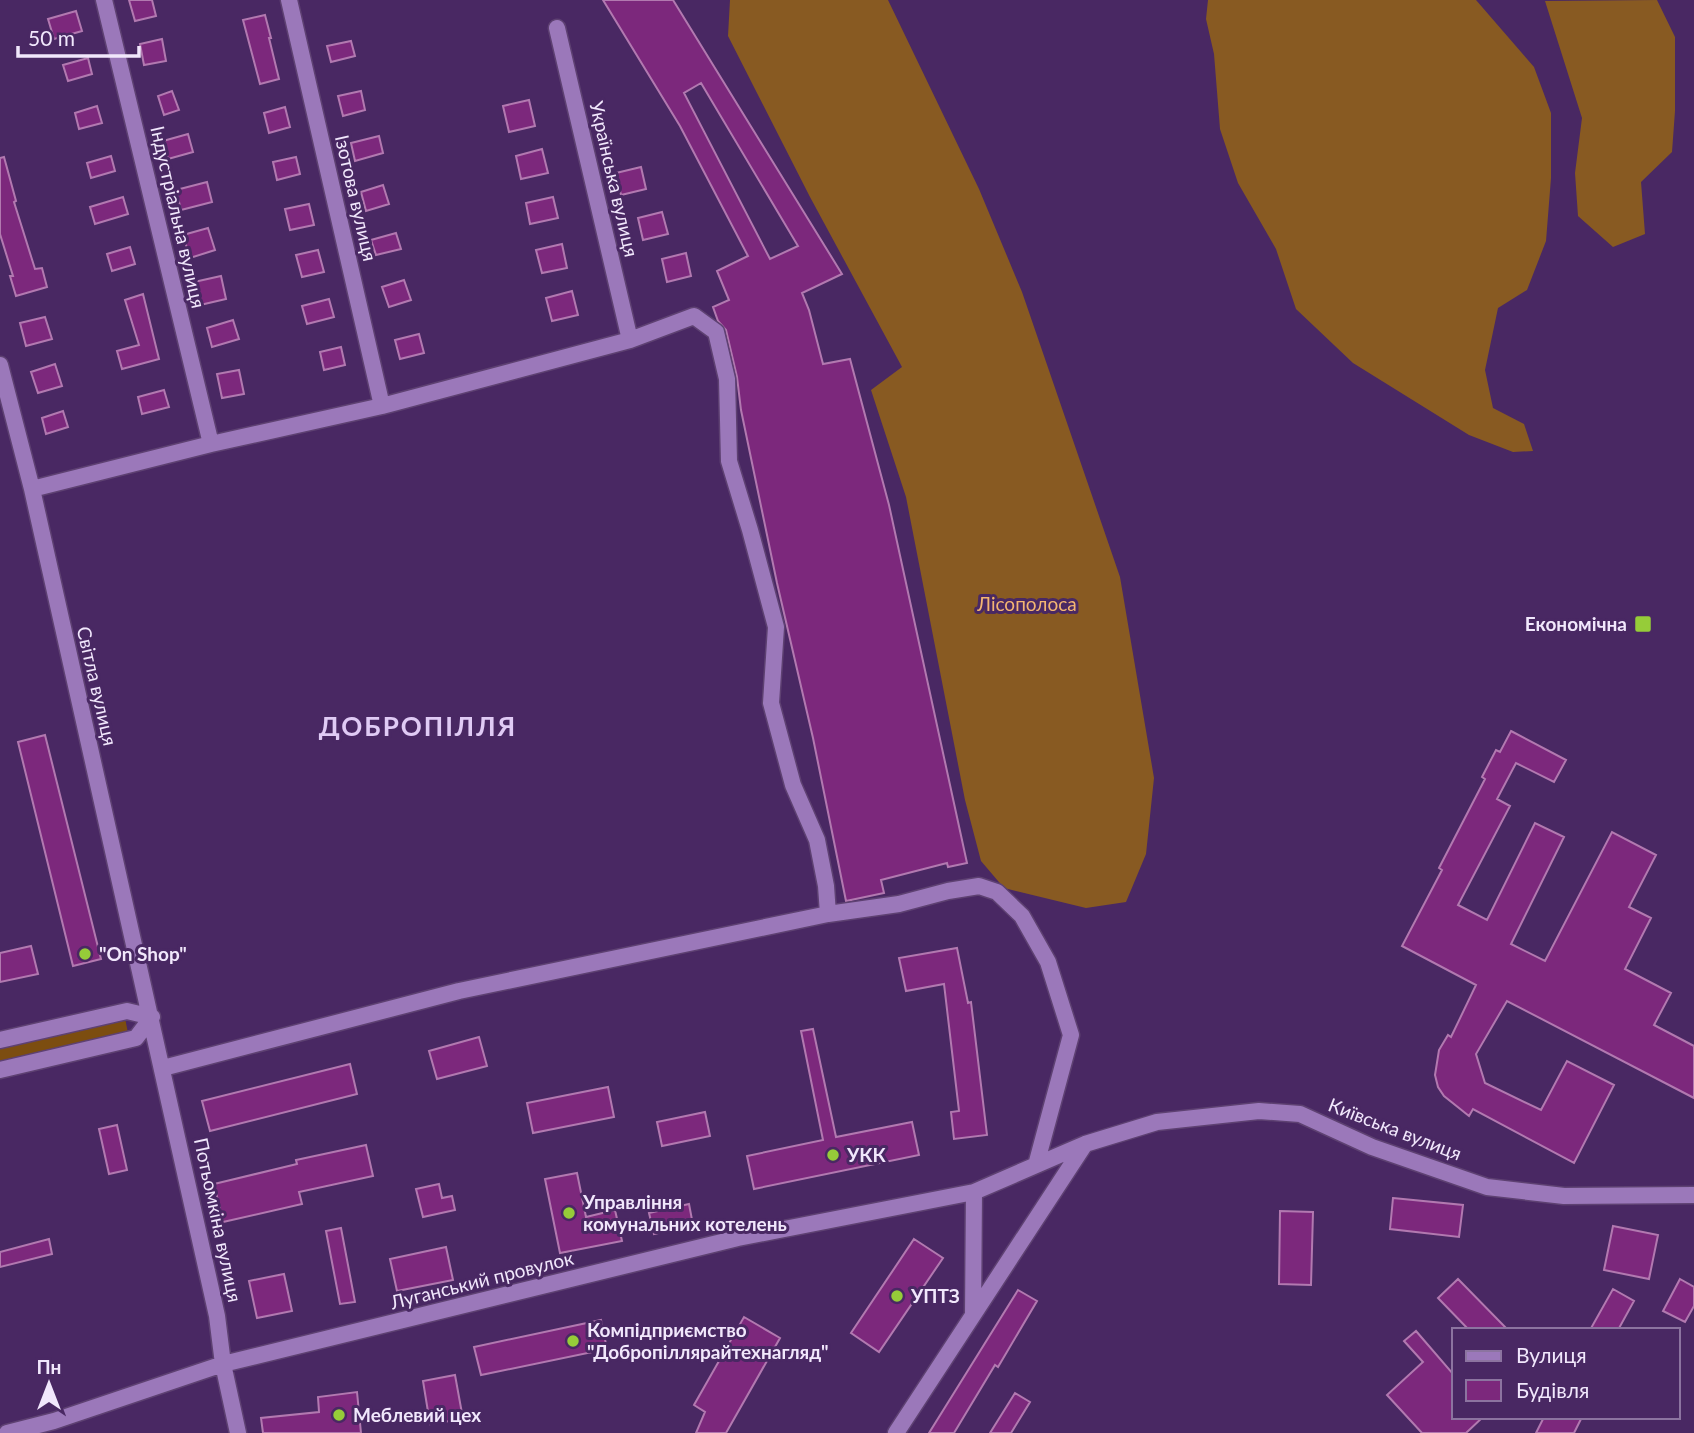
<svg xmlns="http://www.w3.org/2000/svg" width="1694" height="1433" font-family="Lato,sans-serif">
<rect width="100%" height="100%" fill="#492863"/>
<!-- green -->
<path fill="#7c4d10" d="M125 1018 128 1033 0 1062V1047Z"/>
<!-- forest -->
<path fill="#885a22" d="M730 0H888L979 189 1022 292 1120 577 1154 778 1146 854 1126 902 1086 908 1004 888 981 861 965 800 906 497 871 390 902 367 810 197 728 36Z
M1208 0H1476L1534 67 1551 113V178L1546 241 1527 290 1498 308 1485 370 1493 408 1524 424 1533 451 1513 452 1469 435 1353 363 1296 309 1276 249 1238 183 1220 129 1214 54 1206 19Z
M1657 0 1675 37V111L1672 152 1641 182 1645 234 1613 247 1578 216 1575 173 1582 118 1545 1Z"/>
<!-- building -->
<path fill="#7c287c" stroke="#b279b0" stroke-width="2" fill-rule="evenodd" d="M129 0H152L156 16 135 21Z
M603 0H673L842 274 802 293 809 310 823 364 850 359 889 505 967 863 948 867 947 863 881 880 884 893 846 901 813 738 777 583 741 410 737 377 726 330 718 321 713 307 729 300 717 271 748 256 680 126ZM701 83 798 246 770 259 684 93Z
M76 11 82 31 54 39 48 19Z
M265 15 271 38H269L279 79 260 84 243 20Z
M162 39 166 61 144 65 140 44Z
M351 41 355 56 331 62 327 46Z
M88 58 92 74 68 81 63 65Z
M172 91 179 110 164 115 158 96Z
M361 91 365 110 343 116 338 96Z
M529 100 535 126 509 132 503 106Z
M97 106 102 123 79 129 75 113Z
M285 107 290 127 269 133 264 113Z
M188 134 193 152 168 159 163 141Z
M379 136 383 153 355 161 351 143Z
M542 149 548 173 521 179 516 156Z
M111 156 115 171 91 178 87 163Z
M4 157 16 201 14 202 35 269 42 268 47 287 16 296 10 276H13L0 234V158Z
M296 157 300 174 277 180 273 162Z
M641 167 646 189 621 195 616 173Z
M207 182 212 202 181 210 176 190Z
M383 185 389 204 366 211 361 192Z
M123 197 128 214 95 224 90 207Z
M553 197 558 218 530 224 526 203Z
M309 204 314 225 290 230 285 209Z
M662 212 668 234 643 240 638 218Z
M208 228 215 250 190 258 183 235Z
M396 233 401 249 376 255 371 240Z
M562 244 567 268 542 273 536 250Z
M130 247 135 264 112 271 107 254Z
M318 250 324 272 302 277 296 255Z
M686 253 691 276 667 282 662 259Z
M221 276 226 299 200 305 194 282Z
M404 280 411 300 389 307 382 287Z
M572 291 578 315 552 321 546 298Z
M143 294 159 359 122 369 117 351 139 345 125 300Z
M329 299 334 317 307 324 302 306Z
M45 317 52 339 26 346 20 323Z
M233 320 239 339 212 347 207 328Z
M419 334 424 353 400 359 395 340Z
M341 347 345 365 324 370 320 352Z
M55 364 62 386 38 393 31 372Z
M239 370 244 394 222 398 217 374Z
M164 390 169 407 142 414 138 397Z
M63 411 68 427 46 434 42 418Z
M1511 731 1566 760 1554 782 1516 763 1497 799 1510 806 1458 905 1487 920 1535 823 1564 837 1511 944 1545 961 1612 832 1656 855 1629 907 1651 918 1625 969 1671 993 1654 1025 1694 1046V1098L1507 1001 1476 1054 1485 1083 1541 1110 1567 1061 1614 1085 1574 1163 1473 1109 1469 1116 1444 1096 1438 1087 1435 1075 1439 1050 1448 1035 1451 1037 1476 985 1402 946 1442 870 1439 868 1485 779 1482 777 1496 750 1500 752Z
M45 735 101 959 73 966 18 742Z
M31 946 38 974 0 982V953Z
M957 948 968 1003 971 1002 987 1135 954 1139 951 1112 959 1111 944 984 906 991 899 958Z
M813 1029 836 1137 912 1122 919 1155 754 1189 747 1156 823 1140 801 1031Z
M479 1037 487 1066 437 1079 429 1051Z
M350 1064 357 1094 210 1131 202 1101Z
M608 1087 614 1117 533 1133 527 1103Z
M705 1112 710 1136 662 1146 657 1122Z
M117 1125 127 1170 109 1174 99 1129Z
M366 1145 373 1176 299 1192 302 1204 223 1222 214 1184 297 1164 296 1160Z
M577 1173 586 1217 615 1210 622 1241 560 1253 545 1179Z
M439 1184 442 1198 452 1196 455 1210 423 1217 416 1189Z
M1393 1198 1463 1205 1459 1237 1390 1229Z
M689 1204 693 1225 654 1234 649 1213Z
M1280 1211 1313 1212 1311 1285 1279 1284Z
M1613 1226 1658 1235 1649 1279 1604 1270Z
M341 1228 355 1302 340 1304 326 1231Z
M49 1239 52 1254 0 1267V1252Z
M914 1239 943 1258 879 1352 851 1333Z
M446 1247 453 1280 397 1291 390 1259Z
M284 1274 292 1311 257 1318 249 1281Z
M1458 1279 1508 1330H1469L1438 1298Z
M1680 1279 1694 1287V1306L1685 1322 1663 1311Z
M1613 1289 1634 1301 1618 1330H1590Z
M1018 1290 1037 1301 998 1367 995 1365 954 1433H929Z
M744 1317 780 1338 726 1433H696L705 1412 694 1405Z
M601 1320 607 1349 481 1375 474 1347Z
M1416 1331 1454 1375V1417H1483L1466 1433H1422L1387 1395 1423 1362 1404 1341Z
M455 1375 463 1419 430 1424 423 1381Z
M357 1392 361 1433H263L261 1418 319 1412 318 1397Z
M1015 1393 1030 1402 1011 1433H990Z
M1544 1417H1582L1574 1433H1536Z"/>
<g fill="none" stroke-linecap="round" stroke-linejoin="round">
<defs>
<path id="minor" d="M104 0 211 444
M289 0 382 406
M557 28 630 340
M0 365 32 489 217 1316 223 1364 238 1433
M32 489 211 444 382 406 630 340 694 316 716 332 727 379 729 461 750 530 776 627 771 703 793 785 817 840 826 886 828 914
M0 1040 127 1011 152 1017
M163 1068 459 991 828 914 899 904 948 891 979 886 997 892 1022 916 1048 962 1071 1035 1036 1165
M0 1070 136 1038 152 1017
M973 1314 974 1192
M7 1433 54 1421 223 1364 738 1238 974 1192 1085 1144 1157 1122 1259 1111 1300 1114 1372 1147 1487 1187 1564 1196 1694 1195
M896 1433 1085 1144"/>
</defs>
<!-- minor casing -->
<use href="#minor" stroke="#5e4172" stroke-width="19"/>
<!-- minor -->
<use href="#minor" stroke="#9b78ba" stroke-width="16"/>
</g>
<!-- markers -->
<g fill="#96cc39" stroke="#492863" stroke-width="2.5">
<rect x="1634" y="615" width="18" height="18" rx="3.5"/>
<circle cx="85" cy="954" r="7"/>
<circle cx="833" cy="1155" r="7"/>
<circle cx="569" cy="1213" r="7"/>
<circle cx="897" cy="1296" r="7"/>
<circle cx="573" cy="1341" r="7"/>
<circle cx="339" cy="1415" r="7"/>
</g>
<g text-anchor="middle" stroke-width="6" stroke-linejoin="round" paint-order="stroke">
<!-- street labels -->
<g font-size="19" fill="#f1e7fc" stroke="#492863">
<text transform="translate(614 179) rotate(77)" y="7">Українська вулиця</text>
<text transform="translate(356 198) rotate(77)" y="7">Ізотова вулиця</text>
<text transform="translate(178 217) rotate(77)" y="7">Індустріальна вулиця</text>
<text transform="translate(97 686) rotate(77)" y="7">Світла вулиця</text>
<text transform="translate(1395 1129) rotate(21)" y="7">Київська вулиця</text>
<text transform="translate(218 1220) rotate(78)" y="7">Потьомкіна вулиця</text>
<text transform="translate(482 1280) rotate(-14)" y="7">Луганський провулок</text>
</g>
<!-- park labels -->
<g font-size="19" fill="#f4b672" stroke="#492863">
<text x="1027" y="611">Лісополоса</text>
</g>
<!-- poi labels -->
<g font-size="19" font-weight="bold" fill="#f1e7fc" stroke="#492863" text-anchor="start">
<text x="1627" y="631" text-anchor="end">Економічна</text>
<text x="99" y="961">"On Shop"</text>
<text x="847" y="1162">УКК</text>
<text x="583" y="1209">Управління<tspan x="583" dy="22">комунальних котелень</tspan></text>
<text x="911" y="1303">УПТЗ</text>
<text x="587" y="1337">Компідприємство<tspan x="587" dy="22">"Добропіллярайтехнагляд"</tspan></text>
<text x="353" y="1422">Меблевий цех</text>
</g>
<!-- district labels -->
<g font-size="26" font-weight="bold" letter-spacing="2" fill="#e0cbf5" stroke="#492863">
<text x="418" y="736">ДОБРОПІЛЛЯ</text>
</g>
</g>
<!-- legend -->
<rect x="1452" y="1328" width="228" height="91" fill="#492863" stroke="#8c74a0" stroke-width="2"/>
<rect x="1466" y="1351" width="35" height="10" fill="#9b78ba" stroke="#8c74a0" stroke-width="2"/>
<text x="1516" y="1363" font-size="21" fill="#f1e7fc">Вулиця</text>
<rect x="1466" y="1380" width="35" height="21" fill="#7c287c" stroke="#8c74a0" stroke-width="2"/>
<text x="1516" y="1398" font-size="21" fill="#f1e7fc">Будівля</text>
<!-- north arrow -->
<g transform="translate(49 1384)" stroke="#492863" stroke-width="5" paint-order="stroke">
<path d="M0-5L12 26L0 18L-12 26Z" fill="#f1e7fc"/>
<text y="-10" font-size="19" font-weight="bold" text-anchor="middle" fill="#f1e7fc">Пн</text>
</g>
<!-- scale -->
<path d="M18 46v10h121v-10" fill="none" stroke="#f1e7fc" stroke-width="3.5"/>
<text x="28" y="46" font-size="21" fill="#f1e7fc" stroke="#492863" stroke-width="5" paint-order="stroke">50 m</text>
</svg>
